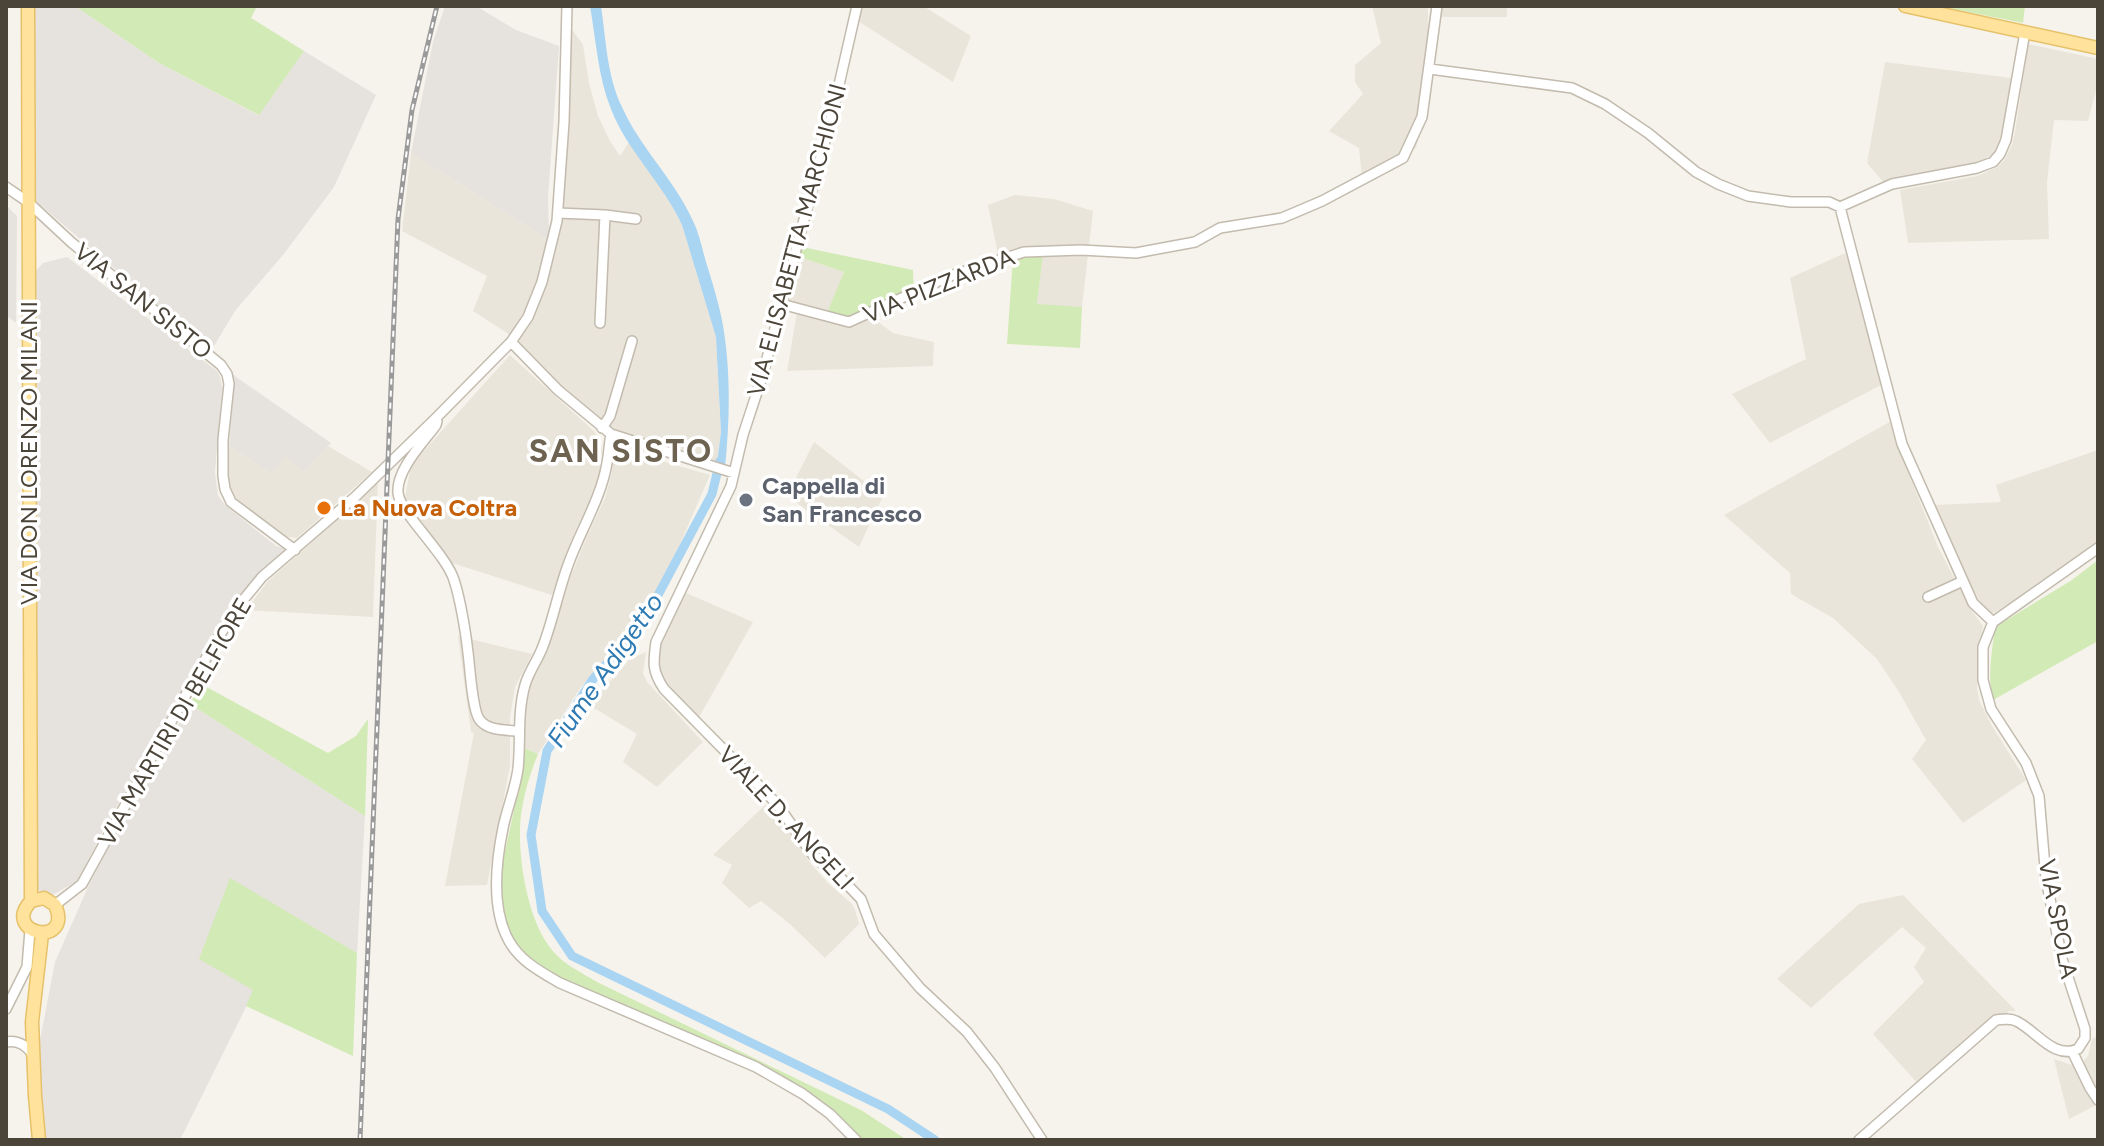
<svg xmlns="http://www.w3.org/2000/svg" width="2104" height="1146" font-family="Figtree,sans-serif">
<rect width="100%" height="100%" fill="#f6f3ec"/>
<!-- residential -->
<path fill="#eae5da" d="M863 6H923L971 36 953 82 858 21Z
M1372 6H1428V71L1432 77 1416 148 1389 166 1362 178 1359 148 1329 131 1363 94 1355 82V65L1381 43Z
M1441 6H1507V17H1440Z
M571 28 583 45 589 83 598 116 610 141 620 156 629 142 665 193 682 225 716 337 721 432 717 464 610 433 604 424 517 345 537 304 554 254 557 237Z
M2028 44 2098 59V83L2088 121 2054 120 2047 182 2049 239 1908 243 1900 190 1977 176 1996 168 2004 161 2012 145 2015 132Z
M1885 62 2011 78 2003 129 2001 141 1994 154 1974 164 1901 176 1884 183 1867 163Z
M411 153 549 240 532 298 510 335 473 311 487 276 402 231Z
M1015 195 1054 199 1093 211 1082 307 1037 305 1042 254 999 259 988 205Z
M1845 253 1856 279 1883 384 1770 443 1732 394 1806 359 1790 278Z
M800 257 844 272 828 313 862 310 893 333 934 342 933 366 787 371 797 312 787 307Z
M510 355 595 432 602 448 600 470 594 494 574 534 552 595 452 563 430 540 404 503 411 465Z
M1893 420 1905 464 1938 547 1970 608 1983 626 1978 664 1977 689 1980 702 1992 726 2026 780 1963 823 1912 759 1926 740 1899 692 1877 659 1833 618 1791 594 1790 573 1724 515Z
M814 442 883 496 859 547 787 496Z
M229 446 271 473 285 456 304 472 328 446 372 472 297 538 282 536 235 498 229 490 227 473Z
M614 447 710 475 680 544 648 606 635 626 581 687 538 754 522 747V719L530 683 540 667 567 585 586 539 605 498 612 472Z
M2098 450V544L2051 579 1990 615 1980 602 1949 542 1934 505 2001 502 1996 485Z
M378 480 373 617 246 610 268 581 345 513Z
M684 592 753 622 698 719 665 684 656 661 667 627Z
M458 636 532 654 515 687 510 718V766L487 885 445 886 474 733 471 732Z
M646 652 643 673 647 682 703 742 657 787 623 762 637 734 589 705 630 659Z
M765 805 796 840 810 863 828 883 852 904 855 910 859 924 825 958 791 925 761 901 749 908 722 883 732 865 713 855Z
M1903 895 2016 1011H2009L1920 1086 1873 1034 1924 982 1914 967 1926 948 1902 927 1811 1008 1777 979 1859 904Z
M2098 1036V1104L2069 1119 2054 1059 2078 1067 2088 1056 2092 1039Z"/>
<!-- industrial -->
<path fill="#e6e2dd" d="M35 6H75L159 63 258 115 304 51 376 95 334 187 283 255 235 311 211 351 31 197Z
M445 6H476L516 30 559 46 548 197 549 240 411 153 433 42Z
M6 205 17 216 16 323 6 315Z
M67 257 217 371 220 377 222 388 215 472 218 496 226 506 276 546 286 549 250 583 221 623 108 822 77 881 51 896 34 888 31 276 43 263Z
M232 374 331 443 304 472 285 457 271 473 229 446 234 388Z
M190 704 365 816 357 953 230 879 254 991 180 1140H44L36 1061 55 962 88 887 119 828Z"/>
<!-- green -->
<path fill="#d2eab5" d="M75 6H257L251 18 304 51 259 115 159 63Z
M1939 6H2025L2023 23Z
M802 247 913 270 914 294 868 315 862 310 848 318 827 313 844 272 800 257Z
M1043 253 1037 304 1082 307 1080 348 1007 344 1013 257Z
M2098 560V641L1993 700C1987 676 1992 652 1995 627L2072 580Z
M201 684 328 753 356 736 368 719 365 816 190 704Z
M522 747 538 754C531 771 525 790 522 808 515 847 526 919 552 950 563 964 582 973 597 982L861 1110 907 1140H854L817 1107 768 1076 569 986 526 959 503 925 499 895 502 865 519 787 522 767Z
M230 878 357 953 353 1056 246 1006 253 990 199 959Z"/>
<!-- water -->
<path fill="#a9d4f2" d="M590 6H601C606 40 607 76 622 107 640 148 675 180 693 221 699 233 702 248 706 262 712 281 718 301 722 320 731 368 730 419 725 467L717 464 721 432 716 337 682 225C663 183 627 151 611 109 598 77 596 40 590 6Z"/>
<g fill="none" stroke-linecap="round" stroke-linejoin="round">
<!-- canal -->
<path stroke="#a9d4f2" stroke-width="9" d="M720 461 712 494 642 625 593 679 547 751 531 835 542 911 572 956 888 1109 935 1140"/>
<defs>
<path id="minor" d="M857 6 833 111 762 377 743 435 731 486 656 642C653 663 652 671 664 689L777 804 813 855 825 866 837 874 861 899 874 934 920 988 967 1032 995 1068 1042 1140
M1430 69 1572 88 1605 104 1648 133 1696 172 1718 184 1748 196 1791 202H1829L1840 207 1892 184 1977 168 1993 162 2000 154 2006 140 2025 32
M6 187 28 202 71 242 221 365 227 374 229 384 223 440V476L225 489 231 502 295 550
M1840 207 1902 444 1973 603 1993 622
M558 213 605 215 636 219
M781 304 849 322 950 276 1024 252 1081 250 1136 253 1195 242 1220 228 1282 218 1322 201 1403 158 1422 117 1437 6
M600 323 605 215
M511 342 558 390 611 434 734 473
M437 421 436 425C423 443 396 470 398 493 400 513 446 554 454 580 460 598 466 633 468 653 470 667 472 708 479 719 487 731 506 730 518 731
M602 428 610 416 632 341
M611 434C609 444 609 453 607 463 601 499 580 531 568 565 558 592 553 620 543 646 538 660 529 671 525 685 517 713 521 741 518 769 515 790 507 808 503 828 496 862 491 909 509 941 520 961 541 972 560 983L756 1067 803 1094 830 1114 856 1140
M1928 597 1963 581
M1993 622 2098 548
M55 905 82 884 205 660 235 610 262 577 355 497 437 417 511 342 528 317 542 282 557 221 564 122 567 6
M6 1009 27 967 30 930
M6 1042C18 1040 26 1045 33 1055
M2072 1051 2090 1088 2098 1100
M1859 1140 1996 1020C2003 1019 2010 1018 2016 1021 2036 1030 2053 1060 2078 1049L2085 1038V1029L2062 959 2046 879 2039 796 2026 763 1991 709 1983 680V647L1993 622"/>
<path id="major" d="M28 6 31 901C0 934 74 949 55 905L44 898 31 901
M1905 6 2098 48
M39 1140 35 1096 32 1022 42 934"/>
</defs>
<!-- minor casing -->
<use href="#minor" stroke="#c2bbae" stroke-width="12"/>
<!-- major casing -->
<use href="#major" stroke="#e6c16a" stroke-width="15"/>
<!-- minor -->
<use href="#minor" stroke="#fff" stroke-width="9"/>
<!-- major -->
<use href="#major" stroke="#ffe39c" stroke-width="12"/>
<defs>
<path id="rail" d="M360 1140 398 219 412 110 437 6"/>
</defs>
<!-- rail casing -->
<use href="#rail" stroke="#9a9a9a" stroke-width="5"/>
<!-- rail -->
<use href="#rail" stroke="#fff" stroke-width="2" stroke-dasharray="6" stroke-linecap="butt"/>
</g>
<!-- markers -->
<circle fill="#6b7280" stroke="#fff" stroke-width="3" cx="746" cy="500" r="8"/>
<circle fill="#e8710a" stroke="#fff" stroke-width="3" cx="324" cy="508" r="8"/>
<g text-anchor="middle" stroke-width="7" stroke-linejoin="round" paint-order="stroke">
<!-- street labels -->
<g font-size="24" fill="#4b4439" stroke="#fff">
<text transform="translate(797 240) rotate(-75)" y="8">VIA ELISABETTA MARCHIONI</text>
<text transform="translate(939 286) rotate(-22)" y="8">VIA PIZZARDA</text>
<text transform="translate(143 301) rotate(39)" y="8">VIA SAN SISTO</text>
<text transform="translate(29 453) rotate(-90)" y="8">VIA DON LORENZO MILANI</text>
<text transform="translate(175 722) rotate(-60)" y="8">VIA MARTIRI DI BELFIORE</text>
<text transform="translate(786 818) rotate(47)" y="8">VIALE D. ANGELI</text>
<text transform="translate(2058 919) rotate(79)" y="8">VIA SPOLA</text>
</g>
<!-- worship labels -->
<g font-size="24" font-weight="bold" fill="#5b616d" stroke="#fff" text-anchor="start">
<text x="762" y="494">Cappella di<tspan x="762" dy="28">San Francesco</tspan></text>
</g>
<!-- food labels -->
<g font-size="24" font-weight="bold" fill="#c56008" stroke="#fff" text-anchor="start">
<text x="340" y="516">La Nuova Coltra</text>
</g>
<!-- water labels -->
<g font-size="26" font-style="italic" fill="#2e7ab2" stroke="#fff">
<text transform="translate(605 670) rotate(-55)" y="9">Fiume Adigetto</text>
</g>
<!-- district labels -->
<g font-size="32" font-weight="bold" letter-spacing="2" fill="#6e6250" stroke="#fff">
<text x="621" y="462">SAN SISTO</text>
</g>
</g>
<!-- border -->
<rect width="2104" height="1146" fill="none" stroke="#4b4439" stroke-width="16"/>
</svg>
